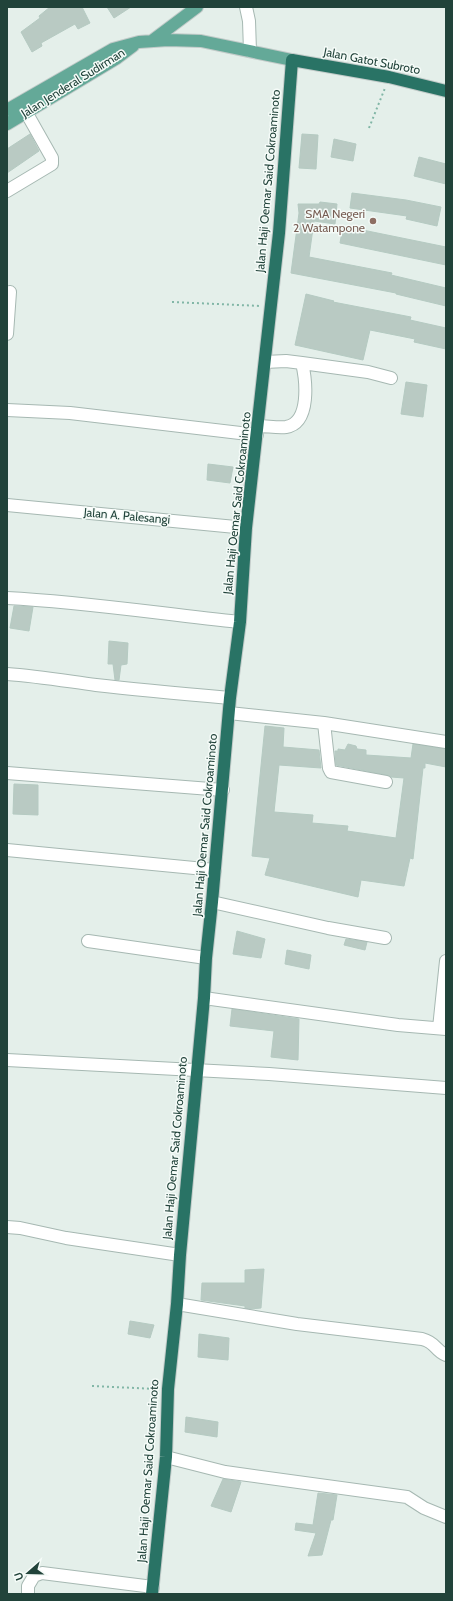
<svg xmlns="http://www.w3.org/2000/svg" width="453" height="1601" font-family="Cabin,sans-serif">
<rect width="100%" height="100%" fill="#e4efea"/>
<!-- building -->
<path fill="#b9cac3" stroke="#b5cac2" d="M50 7H82L90 23 78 29 75 24 41 43 42 46 32 52 21 32 40 18 39 16Z
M107 7H131L114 18Z
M30 134 39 151 7 173V149Z
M302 134 318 135 316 169 299 168Z
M334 139 356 144 353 161 331 157Z
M419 157 446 164V184L414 176Z
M352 193 406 200 441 207 437 226 406 219 407 216 350 208Z
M320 202 337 204 335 224 314 221 309 257 392 273 391 275 446 288V306L396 294V293L291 273 299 213 298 204H319Z
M343 226 446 247V265L340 243Z
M306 294 334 301 333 302 411 317 410 320 446 328V349L414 342 415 339 370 330 363 360 295 345Z
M406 382 427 385 423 417 401 414Z
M208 464 233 467 230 483 207 480Z
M14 606 33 607 29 631 10 628Z
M109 641 128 643 127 664 121 665 119 680H115L113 664H108Z
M265 726 284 728 283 747 319 750 321 768 279 765 274 812 313 815 312 823 348 826 347 831 396 838 404 778 391 777 387 775 336 765 335 751H338V749L345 750 348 744 356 746 357 749 366 750V755L411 758 413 744 446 749V767L425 763V768H423L413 859 410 858 404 886 361 880 358 897 265 875 270 858 252 856Z
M14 784 38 785V815L13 814Z
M237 931 265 939 261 958 233 954Z
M346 939 367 942 365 950 344 945Z
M287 950 311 955 309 969 285 964Z
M232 1009 299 1019 298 1060 271 1057 274 1031 230 1026Z
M264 1269 261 1308 250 1309 245 1308V1306L201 1300 202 1283H245V1270Z
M130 1321 154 1325 150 1338 128 1334Z
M199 1334 229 1338 228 1360 198 1357Z
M186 1417 218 1422 217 1437 185 1432Z
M223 1479 241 1482 231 1512 211 1506Z
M318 1493 337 1495 333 1520H331L322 1555 308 1556 316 1533 295 1530 296 1523 313 1525Z"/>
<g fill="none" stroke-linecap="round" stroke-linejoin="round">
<defs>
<path id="minor" d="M246 7 249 21 250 51
M7 191 52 164V158L26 112
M7 334 10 292
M302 363 368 372 391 378
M7 410 70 413 257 435
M258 426C267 426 278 428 286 427 311 423 306 380 302 363L286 361 265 362
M7 505 246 528
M7 598C85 602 162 614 240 622
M7 674C37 676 66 681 96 685 140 690 185 694 230 698
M229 713 324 723 446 742
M324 723 329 768 331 772 386 782
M7 773 223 790
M7 850 215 870
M212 902 328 928 385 938
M88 941 206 958
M204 998 398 1025 446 1029
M439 1028 446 961
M7 1060 269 1074 446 1088
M7 1227 20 1228 66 1238 180 1255
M177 1304 297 1324 422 1339C437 1343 434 1350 446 1355
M166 1457 225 1472 407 1497 424 1508 446 1517
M28 1594V1586L34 1576 42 1573 153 1587"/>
<path id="major" d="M153 40 197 7
M7 110 113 49 139 42 168 40 201 41 292 60
M7 124 117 58 133 46"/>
<path id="highway" d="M152 1594 166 1457 168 1389 177 1304 180 1255 204 998 206 958 212 902 230 698 240 622 246 528 279 233 292 60 389 77 446 91"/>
</defs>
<!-- minor casing -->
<use href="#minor" stroke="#a6b8b2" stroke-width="14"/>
<!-- major casing -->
<use href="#major" stroke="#c1cac8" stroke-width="14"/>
<!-- highway casing -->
<use href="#highway" stroke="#c1cac8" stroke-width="14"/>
<!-- path -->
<path stroke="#81b6a6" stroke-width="2" stroke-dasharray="2 3" stroke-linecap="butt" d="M369 128 385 88
M172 302 261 306
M92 1386 157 1389"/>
<!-- minor -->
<use href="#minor" stroke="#fff" stroke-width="12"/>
<!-- major -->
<use href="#major" stroke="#64a998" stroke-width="12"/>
<!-- highway -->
<use href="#highway" stroke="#297365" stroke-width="12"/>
</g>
<!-- markers -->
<circle fill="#8d6e63" stroke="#f5fbf8" stroke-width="1.5" cx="373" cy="221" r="4"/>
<g text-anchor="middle" stroke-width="3" stroke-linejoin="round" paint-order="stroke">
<!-- street labels -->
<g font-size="12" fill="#21433a" stroke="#f5fbf8">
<text transform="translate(372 61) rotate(11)" y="4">Jalan Gatot Subroto</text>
<text transform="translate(73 83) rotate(-32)" y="4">Jalan Jenderal Sudirman</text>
<text transform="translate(268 181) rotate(-85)" y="4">Jalan Haji Oemar Said Cokroaminoto</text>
<text transform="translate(237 503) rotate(-84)" y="4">Jalan Haji Oemar Said Cokroaminoto</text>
<text transform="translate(127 516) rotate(5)" y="4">Jalan A. Palesangi</text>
<text transform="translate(205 825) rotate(-85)" y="4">Jalan Haji Oemar Said Cokroaminoto</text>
<text transform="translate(175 1148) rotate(-85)" y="4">Jalan Haji Oemar Said Cokroaminoto</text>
<text transform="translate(148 1471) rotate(-86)" y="4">Jalan Haji Oemar Said Cokroaminoto</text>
</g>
<!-- education labels -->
<g font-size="12" fill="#785e54" stroke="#f5fbf8" text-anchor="end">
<text x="365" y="218">SMA Negeri<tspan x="365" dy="14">2 Watampone</tspan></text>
</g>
</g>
<!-- border -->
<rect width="453" height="1601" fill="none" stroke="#21433a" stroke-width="16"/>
<!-- north arrow -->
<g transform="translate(28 1573) rotate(250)" stroke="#f5fbf8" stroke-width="3" paint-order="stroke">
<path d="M0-3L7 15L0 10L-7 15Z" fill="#21433a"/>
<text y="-6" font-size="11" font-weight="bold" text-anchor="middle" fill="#21433a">U</text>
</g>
</svg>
